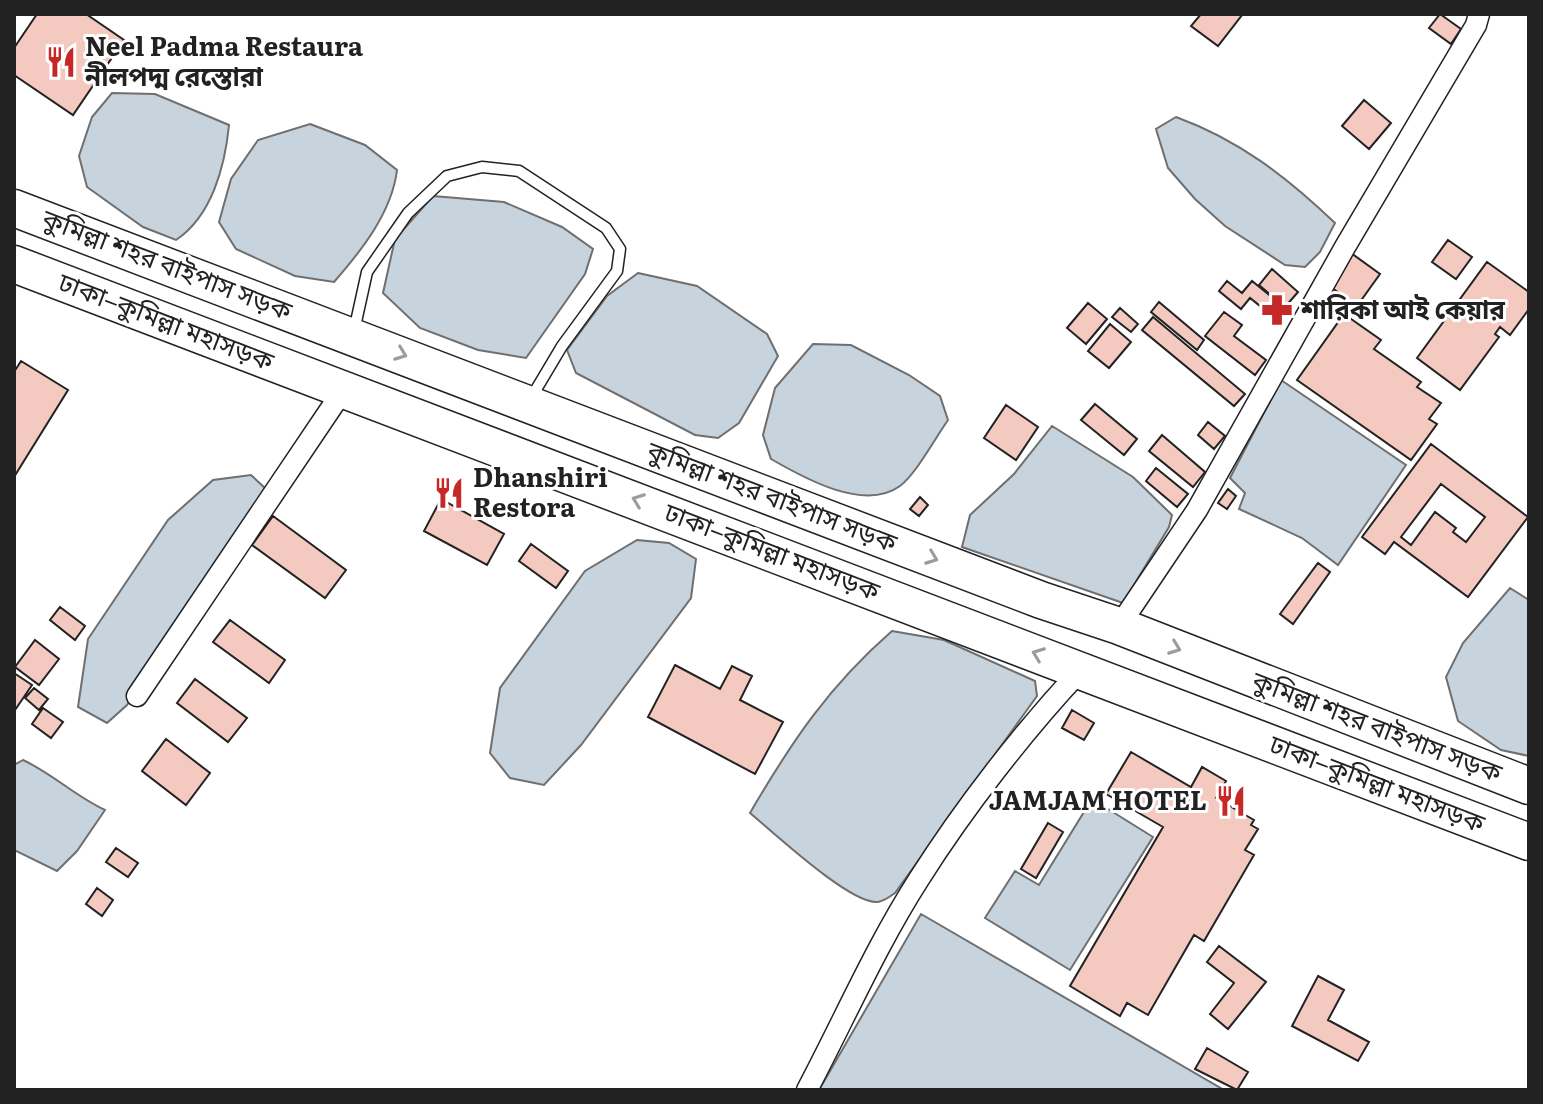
<svg xmlns="http://www.w3.org/2000/svg" width="1543" height="1104" font-family="Literata,'Noto Sans Bengali',serif">
<rect width="100%" height="100%" fill="#fff"/>
<!-- water -->
<path fill="#c7d3dd" stroke="#6f6f6f" stroke-width="2" d="M112 93 155 94 229 125C225 166 212 216 176 240L143 227 87 187 79 156 92 117Z
M1176 117C1239 140 1287 177 1335 223L1320 252 1305 267 1285 265 1225 226 1195 199 1168 168 1156 129Z
M310 124 365 145 397 170C392 212 362 250 334 282L295 276 236 249 219 222 231 179 258 140Z
M433 196 504 202 562 227 593 249 585 274 526 358 478 350 420 328 383 293 395 239Z
M638 273 697 286 767 334 778 356 739 423 718 438 695 435 576 373 567 350 607 296Z
M813 344 851 345 909 375 940 396 948 420C936 437 916 474 900 486 864 512 804 478 771 459L763 435 775 388Z
M1281 380 1406 465 1338 565 1302 538 1239 509 1245 493 1230 478Z
M1052 426 1133 477 1172 515 1169 527 1123 603 962 547 970 515 1014 474Z
M251 475 266 489 127 705 107 723 78 707 88 639 168 520 213 480Z
M637 540 669 543 696 559 691 598 581 745 544 785 510 778 490 753 500 688 585 571Z
M1510 588 1529 600V756L1501 750 1458 721 1446 677 1463 643Z
M892 631 944 640 1035 681 1037 696 895 893C891 896 883 901 878 902 851 905 773 832 750 813 792 741 829 686 892 631Z
M23 760C53 774 75 796 105 810L77 851 57 871 14 850V765Z
M1092 799 1153 837 1070 970 985 918 1015 871 1039 885Z
M921 914 1224 1090H819Z"/>
<!-- building -->
<path fill="#f3c9c0" stroke="#222" stroke-width="2" fill-rule="evenodd" d="M37 14H86L124 40 73 115 14 75V48Z
M1201 14H1241L1242 15 1218 46 1191 26Z
M1440 14 1461 29 1451 44 1429 28Z
M1364 100 1391 123 1369 149 1342 126Z
M1448 240 1472 257 1456 279 1432 262Z
M1351 253 1380 274 1357 306 1328 285Z
M1487 262 1529 292V309L1510 335 1500 327 1495 334 1499 337 1460 390 1417 358Z
M1272 269 1298 292 1285 307 1259 285Z
M1227 281 1242 293 1252 281 1284 307 1275 318 1250 298 1241 309 1219 291Z
M1159 302 1204 340 1197 350 1151 312Z
M1088 303 1107 319 1086 344 1067 328Z
M1120 308 1138 324 1131 332 1112 317Z
M1224 312 1242 325 1234 336 1266 360 1255 375 1205 336Z
M1344 314 1381 340 1374 349 1421 382 1417 387 1441 403 1429 419 1437 424 1411 460 1297 380Z
M1153 317 1245 394 1234 406 1142 330Z
M1110 324 1131 342 1109 368 1088 351Z
M21 361 68 390 14 477V372Z
M1095 404 1137 439 1124 455 1081 420Z
M1006 405 1038 427 1016 460 984 438Z
M1208 422 1225 436 1214 449 1198 435Z
M1162 435 1205 472 1193 487 1149 451Z
M1431 444 1528 517 1468 597 1394 542 1385 554 1362 537ZM1441 484 1485 517 1466 542 1453 532 1456 528 1435 512 1411 545 1401 537Z
M1156 468 1188 494 1177 507 1146 481Z
M1228 489 1236 496 1227 509 1218 503Z
M920 497 928 505 919 516 910 509Z
M441 499 504 534 487 565 424 531Z
M273 516 346 570 325 598 252 545Z
M531 544 568 571 556 588 519 561Z
M1318 563 1330 572 1293 624 1280 614Z
M60 607 85 626 75 640 50 620Z
M230 620 285 660 269 683 213 642Z
M35 640 59 659 39 685 15 667Z
M675 665 720 689 732 666 752 676 740 700 783 722 755 774 648 717Z
M14 673 32 685 15 710H14Z
M195 679 247 718 228 742 177 703Z
M34 688 48 699 39 710 25 698Z
M43 708 63 722 51 738 32 724Z
M1072 710 1094 723 1084 740 1062 728Z
M166 739 210 773 186 805 142 771Z
M1131 752 1191 787 1202 767 1226 781 1216 798 1254 820 1251 825 1258 829 1245 850 1254 855 1204 941 1194 935 1148 1015 1127 1003 1120 1016 1070 986 1163 827 1106 794Z
M1048 823 1063 832 1036 878 1021 869Z
M116 848 138 863 128 877 106 862Z
M97 888 113 900 102 916 86 904Z
M1219 946 1266 982 1228 1029 1210 1014 1234 983 1207 962Z
M1318 976 1344 990 1328 1020 1369 1042 1358 1061 1292 1026Z
M1207 1048 1248 1072 1237 1090 1195 1069Z"/>
<g fill="none" stroke-linecap="round" stroke-linejoin="round">
<defs>
<path id="lane" d="M354 331 367 272 408 213 447 176 482 167 519 171 606 228 620 249 617 271 562 346 531 398"/>
<path id="street" d="M1119 626 1197 510 1345 247 1476 25 1479 14
M137 696 344 389
M807 1090C844 1020 876 946 919 879 964 808 1023 732 1080 671"/>
<path id="highway" d="M14 208 1041 600 1119 626 1529 786
M14 264 1529 842"/>
</defs>
<!-- lane casing -->
<use href="#lane" stroke="#222" stroke-width="13"/>
<!-- street casing -->
<use href="#street" stroke="#222" stroke-width="23"/>
<!-- highway casing -->
<use href="#highway" stroke="#222" stroke-width="39"/>
<!-- lane -->
<use href="#lane" stroke="#fff" stroke-width="10"/>
<!-- street -->
<use href="#street" stroke="#fff" stroke-width="20"/>
<!-- highway -->
<use href="#highway" stroke="#fff" stroke-width="36"/>
</g>
<!-- one-way arrows -->
<defs><path id="oneway-chevron" d="M-2-3.5L2.5 0L-2 3.5" fill="none" stroke-width="1.6" stroke-linecap="round" stroke-linejoin="round" transform="scale(2)"/></defs>
<g stroke="#9c9c9c">
<use href="#oneway-chevron" transform="translate(401 354) rotate(21)"/>
<use href="#oneway-chevron" transform="translate(638 500) rotate(-159)"/>
<use href="#oneway-chevron" transform="translate(932 558) rotate(21)"/>
<use href="#oneway-chevron" transform="translate(1175 648) rotate(21)"/>
<use href="#oneway-chevron" transform="translate(1038 654) rotate(-159)"/>
</g>
<!-- icons -->
<defs>
<symbol id="restaurant-bare" viewBox="-9 -9 18 18"><path d="M-5-6h1v4h1v-4h1v4h1v-4h1v5L-1.5 .5V6h-2V.5L-5-1ZM5-6V6H3V1.5H1.5Q1.5-4 5-6Z" fill="#c62828" stroke="#fff" stroke-width="2.5" paint-order="stroke"/></symbol>
<symbol id="pharmacy-bare" viewBox="-9 -9 18 18"><path d="M-2-6h4v4h4v4h-4v4h-4v-4h-4v-4h4Z" fill="#c62828" stroke="#fff" stroke-width="2.5" paint-order="stroke"/></symbol>
</defs>
<g fill-rule="evenodd">
<use href="#restaurant-bare" x="39" y="40" width="44" height="44"/>
<use href="#pharmacy-bare" x="1255" y="288" width="44" height="44"/>
<use href="#restaurant-bare" x="427" y="471" width="44" height="44"/>
<use href="#restaurant-bare" x="1209" y="779" width="44" height="44"/>
</g>
<g text-anchor="middle" stroke-width="6" stroke-linejoin="round" paint-order="stroke">
<!-- poi labels -->
<g font-size="26" font-weight="bold" fill="#222" stroke="#fff" text-anchor="start">
<text x="85" y="56">Neel Padma Restaura<tspan x="85" dy="30">নীলপদ্ম রেস্তোরা</tspan></text>
<text x="1301" y="319">শারিকা আই কেয়ার</text>
<text x="473" y="487">Dhanshiri<tspan x="473" dy="30">Restora</tspan></text>
<text x="1207" y="810" text-anchor="end">JAMJAM HOTEL</text>
</g>
<!-- street labels -->
<g font-size="26" fill="#222" stroke="#fff">
<text transform="translate(167 265) rotate(21)" y="9">কুমিল্লা শহর বাইপাস সড়ক</text>
<text transform="translate(166 322) rotate(21)" y="9">ঢাকা–কুমিল্লা মহাসড়ক</text>
<text transform="translate(772 497) rotate(21)" y="9">কুমিল্লা শহর বাইপাস সড়ক</text>
<text transform="translate(772 552) rotate(21)" y="9">ঢাকা–কুমিল্লা মহাসড়ক</text>
<text transform="translate(1377 727) rotate(21)" y="9">কুমিল্লা শহর বাইপাস সড়ক</text>
<text transform="translate(1377 784) rotate(21)" y="9">ঢাকা–কুমিল্লা মহাসড়ক</text>
</g>
</g>
<!-- border -->
<rect width="1543" height="1104" fill="none" stroke="#222222" stroke-width="32"/>
</svg>
